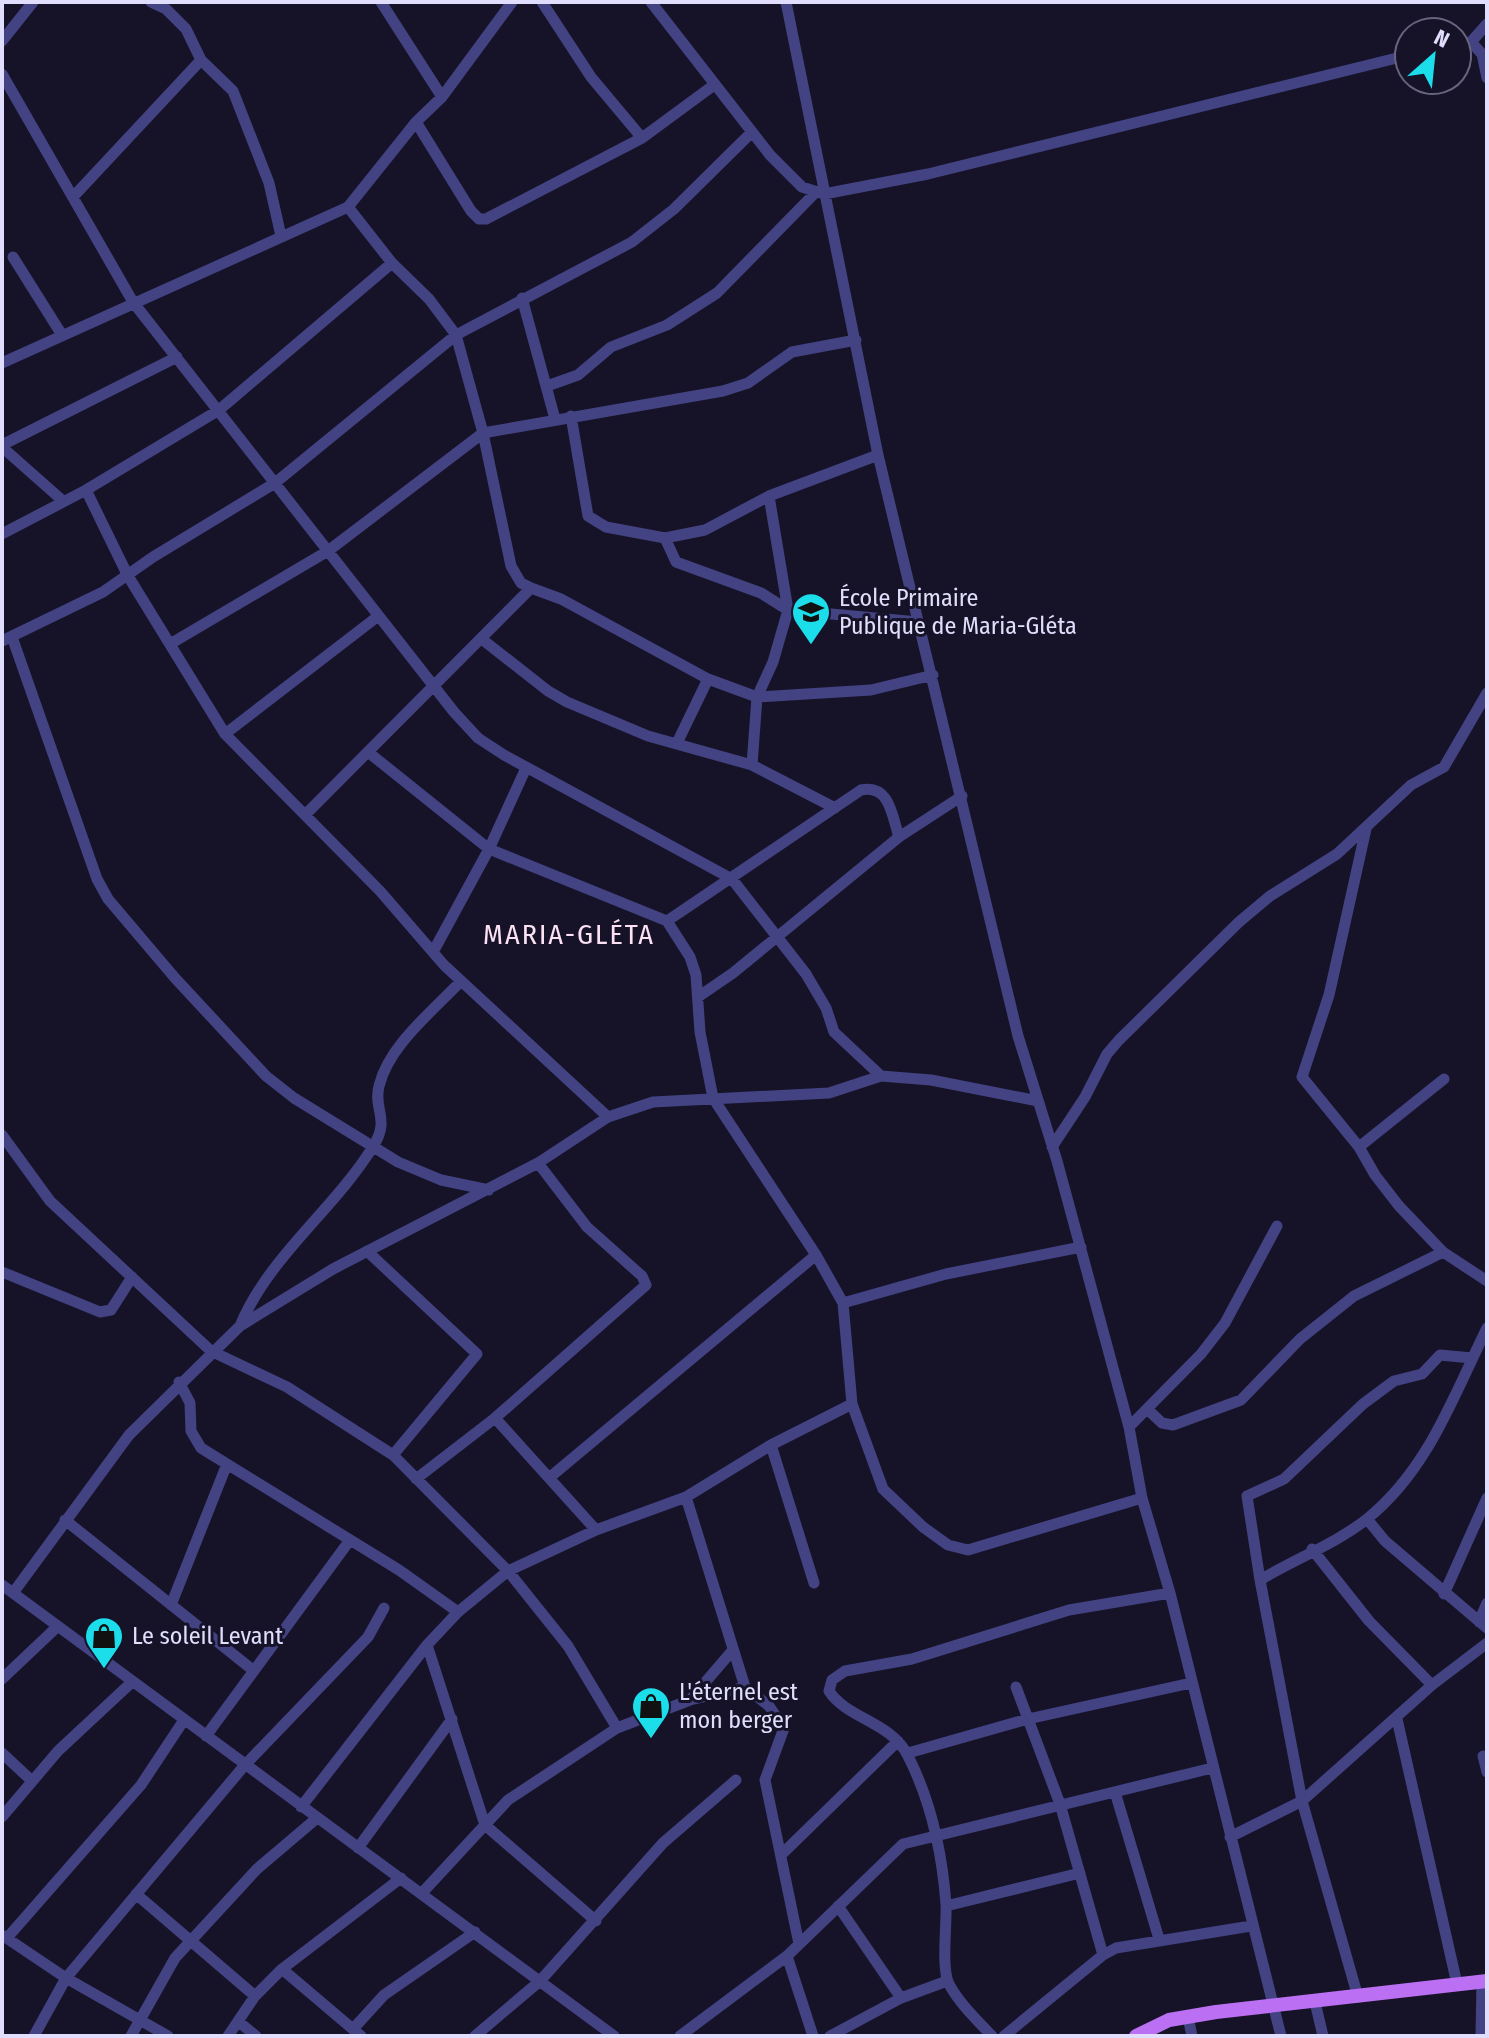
<svg xmlns="http://www.w3.org/2000/svg" width="1489" height="2038" font-family="'Fira Sans Condensed',sans-serif">
<rect width="100%" height="100%" fill="#161329"/>
<g fill="none" stroke-linecap="round" stroke-linejoin="round">
<!-- minor -->
<path stroke="#434383" stroke-width="11" d="M151 2 166 9 186 29 201 60 233 91 269 183 281 236
M381 2 442 97
M542 2 591 77 642 138
M651 2 770 155 802 187 824 194 928 174 1409 55
M786 2 878 455 1018 1036 1057 1161 1129 1427 1142 1498 1170 1593 1281 2036
M2 41 33 2
M1471 42 1482 54 1487 78
M1457 44 1471 42 1487 24
M2 74 133 302 454 712 478 738 504 755 732 879 806 974 826 1008 834 1032 881 1076
M416 122 471 211 479 219H486L642 138 714 85
M73 197 201 60
M348 207 392 263 429 299 456 335 483 433 511 566 521 583 531 588 561 599 708 679 757 697 871 690 933 675
M13 257 62 335
M522 298 555 419
M2 363 348 207 416 122 442 97 512 2
M547 386 578 375 611 347 667 325 717 293 815 193
M571 416 588 516 606 527 665 538 676 562 761 593 788 610 918 622
M2 445 177 357
M2 447 63 501
M86 490 128 576 225 734 380 891 444 965 608 1117
M2 534 86 490 219 410 392 263
M665 538 705 530 769 496 878 455
M12 637 97 879 108 899 175 978 266 1076 294 1098 398 1162 441 1180 489 1190
M483 640 548 691 567 702 648 736 752 765 835 808
M2 641 103 592 153 557 275 483 456 335 632 242 674 209 752 132
M170 644 328 551 483 433 723 391 748 383 792 352 856 340
M225 734 377 617
M677 743 708 679
M368 752 489 849 667 921 690 957 696 975 700 1032 713 1098 816 1255 843 1303 852 1404 883 1489 923 1527 948 1545 968 1550 1142 1498
M752 765 757 697 773 662 788 610 769 496
M305 815 531 588
M1366 829 1329 995 1302 1077 1359 1147 1375 1175 1399 1206 1443 1252 1487 1281
M667 921 861 790C890 784 892 816 899 837
M433 952 489 849 526 768
M698 997 733 973 899 837 962 796
M2 1135 50 1201 211 1351 287 1387 393 1455 508 1571 568 1646 617 1728
M1052 1147 1085 1097 1107 1054 1119 1040 1239 922 1270 896 1337 854 1411 785 1444 767 1487 693
M1359 1147 1444 1079
M367 1251 477 1354 393 1455
M2 1272 100 1312 111 1310 132 1277
M843 1303 946 1274 1081 1247
M240 1326C269 1256 335 1209 374 1145 390 1119 373 1109 379 1086 389 1045 433 1011 461 981
M179 1382 190 1403 191 1431 201 1448 399 1570 458 1612
M1147 1409 1162 1423 1173 1425 1241 1400 1300 1339 1354 1296 1443 1252
M495 1418 596 1530
M1129 1427 1201 1354 1225 1323 1277 1226
M771 1445 814 1583
M549 1478 816 1255
M416 1479 495 1418 646 1285 642 1276 587 1227 538 1163
M686 1497 745 1687 769 1706 784 1728 765 1780 799 1944
M1367 1519 1385 1541 1487 1628
M65 1520 254 1671
M1312 1549 1369 1621 1432 1685
M1260 1580 1247 1496 1284 1479 1363 1404 1394 1381 1422 1374 1440 1355 1472 1358
M2 1585 614 2036
M13 1593 129 1435 240 1326 333 1269 538 1163 608 1117 653 1102 829 1093 881 1076 931 1080 1038 1101
M1444 1594 1487 1498
M171 1605 227 1464
M1479 1622 1487 1603
M427 1645 485 1825 596 1921
M2 1679 58 1626
M1016 1687 1060 1804 1103 1955
M690 1700 732 1651
M1397 1719 1457 1984
M206 1736 350 1540
M2 1753 32 1781
M908 1753 1028 1719 1191 1683
M1483 1756 1487 1772
M1115 1792 1159 1939
M301 1807 427 1645 458 1612 508 1571 596 1530 686 1497 771 1445 852 1404
M2 1817 58 1751 132 1682
M1230 1837 1302 1801 1432 1685 1487 1643
M358 1848 452 1719
M782 1854 898 1741
M422 1893 508 1800 617 1728 690 1700 745 1687
M136 1894 255 1996
M838 1906 901 1998
M946 1906 1080 1873
M2 1935 66 1978 168 2036
M7 1938 141 1785 184 1720
M787 1956 813 2036
M282 1969 361 2036
M1358 1997 1302 1801 1260 1580C1295 1559 1335 1544 1367 1519 1428 1470 1453 1397 1487 1328
M1315 2002 1323 2036
M1188 2017 1192 2036
M239 2022 256 2036
M353 2029 384 1995 475 1932
M34 2036 66 1978 244 1766 368 1637 384 1608
M131 2036 175 1958 257 1869 317 1818
M228 2036 255 1996 282 1969 401 1878
M475 2036 540 1981 663 1843 736 1780
M680 2036 787 1956 903 1844 1212 1768
M830 2036 901 1998 947 1981
M992 2036C977 2020 959 2003 949 1984 941 1969 947 1923 946 1904 942 1852 932 1803 908 1756 892 1722 847 1719 829 1691L832 1680 845 1671 912 1659 1069 1610 1170 1593
M1004 2036 1103 1955 1116 1948 1251 1926
M1481 2036 1482 1982"/>
<!-- major -->
<path stroke="#bb6ff2" stroke-width="14" d="M1136 2036 1169 2020 1216 2012 1487 1981"/>
</g>
<!-- icons -->
<defs>
<symbol id="school-pin" viewBox="-11 -11 22 30"><path d="M0 17L-7.5 6A9.5 9.5 0 1 1 7.5 6Z" fill="#1cdeea" stroke="#161329"/><path d="M0-5L7-2L0 1L-7-2ZM-4 1L0 2.5L4 1V4Q0 6-4 4Z" fill="#111"/></symbol>
<symbol id="shop-pin" viewBox="-11 -11 22 30"><path d="M0 17L-7.5 6A9.5 9.5 0 1 1 7.5 6Z" fill="#1cdeea" stroke="#161329"/><path d="M-5-2.5h2.3a2.7 3.5 0 0 1 5.4 0H5L5.5 6h-11ZM-1.5-2.5h3a1.5 2.3 0 0 0-3 0Z" fill="#111"/></symbol>
</defs>
<g fill-rule="evenodd">
<use href="#school-pin" x="789" y="590" width="44" height="60"/>
<use href="#shop-pin" x="82" y="1614" width="44" height="60"/>
<use href="#shop-pin" x="629" y="1684" width="44" height="60"/>
</g>
<g text-anchor="middle" stroke-width="6" stroke-linejoin="round" paint-order="stroke">
<!-- poi labels -->
<g font-size="24" fill="#e0defc" stroke="#161329" text-anchor="start">
<text x="839" y="606">École Primaire<tspan x="839" dy="28">Publique de Maria-Gléta</tspan></text>
<text x="132" y="1644">Le soleil Levant</text>
<text x="679" y="1700">L'éternel est<tspan x="679" dy="28">mon berger</tspan></text>
</g>
<!-- quarter labels -->
<g font-size="28" letter-spacing="2" fill="#fce0f3" stroke="#161329">
<text x="569" y="944">MARIA-GLÉTA</text>
</g>
</g>
<!-- border -->
<rect width="1489" height="2038" fill="none" stroke="#e0defc" stroke-width="8"/>
<!-- north arrow -->
<g transform="translate(1433 56) rotate(27)"><circle r="38" fill="#161329" stroke="#67647d" stroke-width="2"/>
<path d="M0-6L14 30L0 20L-14 30Z" fill="#1cdeea"/>
<text y="-12" font-size="22" font-weight="bold" text-anchor="middle" fill="#e0defc">N</text>
</g>
</svg>
